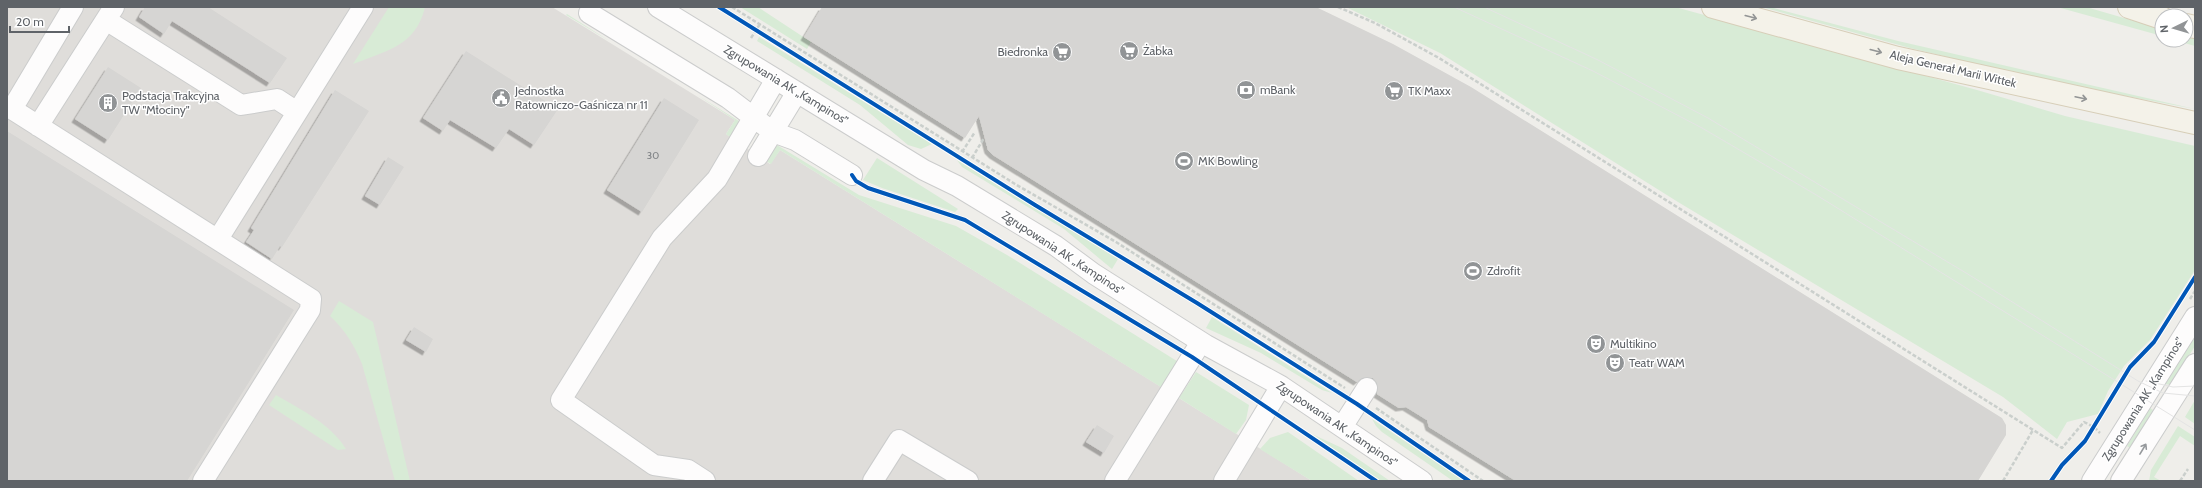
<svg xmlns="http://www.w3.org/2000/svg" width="2202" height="488" font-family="Cabin,sans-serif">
<defs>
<filter id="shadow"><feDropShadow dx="-3.5" dy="3.5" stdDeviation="0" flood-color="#0004"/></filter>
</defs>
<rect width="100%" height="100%" fill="#efeeea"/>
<!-- industrial -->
<path fill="#dfddda" d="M7 7H552L735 120 726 134 770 164 780 150 1312 481H7Z"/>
<!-- green -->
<path fill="#d8ebd6" d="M389 7H425C416 46 386 51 353 64Z
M740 7H758L811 42 807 49Z
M1346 7H1675L1977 90 2065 116 2195 146V270L2150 340 2124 366 2108 391 2098 414 2067 422 2057 439 2003 397 1678 202 1440 53Z
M1762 7H1770L1898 41 2195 109 2057 83 1910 48Z
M2057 7H2086L2162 29V36Z
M567 14 611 42 566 15Z
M2186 36 2195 38V46L2174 40H2186Z
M759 37 932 144 921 149 908 145 860 105 757 41Z
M697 95 739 121 730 137 726 134 735 120Z
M777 145 859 195 956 226 1007 255 1180 363 1164 389 780 150 771 164 766 161Z
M877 158 958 209 955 212 882 188 863 180Z
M957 160 1118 259 1112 269 1064 229 962 167Z
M339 301 373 322 410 481H395L362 364C354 345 346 331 330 316Z
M1212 317 1332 393 1322 390 1261 353 1206 328Z
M2195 336V346L2171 385 2165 384Z
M1196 372 1249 405 1246 420 1236 434 1179 398Z
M276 395C301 410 330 423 346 449L338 450 269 405Z
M2195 400V424L2185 417Z
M2150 408 2153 410 2130 448 2127 446Z
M1372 419 1464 481H1453L1382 432 1376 426Z
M2178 426 2195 437V446L2180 436 2154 477 2161 481H2149L2151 470Z
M1288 432 1359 481H1312L1260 449 1270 438Z
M1312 434 1342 448 1390 481H1381Z"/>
<!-- building -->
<path fill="#d6d5d3" filter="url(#shadow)" d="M145 7H208L287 58 270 83 172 21 164 34 139 17Z
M822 7H1316L1393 44 1471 87 2002 418 2006 425V435L1978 481H1516L1429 427 1427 420 1406 407 1399 408 1377 394V383L1373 378H1362L1357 382 993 155 988 150 979 116 965 138 804 37Z
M466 51 558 109 534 145 509 129 496 148 450 120 443 131 423 118Z
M108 67 141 88 108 140 75 119Z
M335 90 369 111 282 247 280 246 272 259 246 242 254 230 251 228Z
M664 98 699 120 642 212 607 190Z
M7 131 294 310 187 481H7Z
M388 157 404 167 380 205 365 196Z
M414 327 433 339 426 352 406 340Z
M1097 425 1114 436 1104 453 1086 442Z"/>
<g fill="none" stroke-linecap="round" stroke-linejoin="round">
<defs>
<path id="minor" d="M658 7 924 170 957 186 1056 246 1094 274 1206 345 1281 386 1422 481
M589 13 728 98 773 132 795 140 852 175
M106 20 241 105 277 99 297 112
M7 106 311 299 310 310 203 481
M12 109 73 7
M38 126 114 7
M758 156 797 92
M218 239 363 7
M1342 427 1367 388
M705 481 688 470 654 465 561 400 662 238 717 179 776 79
M873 481 899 440 968 481
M1115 481 1201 342
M1224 481 1281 386
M2092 481 2195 317
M2121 481 2195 364"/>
<path id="major" d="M1713 7 1898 58 2195 123
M2129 7 2162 18
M2186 25 2195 27"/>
</defs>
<!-- minor casing -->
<use href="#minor" stroke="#cbcccc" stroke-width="22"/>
<!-- major casing -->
<use href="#major" stroke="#d7ceb8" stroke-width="24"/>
<!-- path -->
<path stroke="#cacfcc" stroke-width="2.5" stroke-dasharray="4 2" stroke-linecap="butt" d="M732 7 1015 184 1116 242 1345 388
M1338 7 1375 23 1439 58 2062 448 2084 422 2094 427 2100 433
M751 38 760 24
M962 152 975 132
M972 158 984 138
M2190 299 2195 291
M1376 408 1483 481
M2003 481 2033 430
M2180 481 2188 469"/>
<!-- minor -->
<use href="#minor" stroke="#fdfcfc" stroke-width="20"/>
<!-- major -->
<use href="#major" stroke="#f4f2e9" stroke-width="22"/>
<!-- tram -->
<path stroke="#e4e4e4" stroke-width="1" d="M1454 7 1593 71 1702 128 1818 196 2195 430
M1484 7 1598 60 1708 118 1971 276 2138 381 2163 393 2195 396
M2146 381 2173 387 2195 386"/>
<defs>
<path id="cycleway" d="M719 7 1035 205 1197 303 1357 404 1469 481
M852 175 856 181 868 188 965 220 1192 357 1376 481
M2051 481 2062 465 2085 441 2130 367 2154 342 2195 277"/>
</defs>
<!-- cycleway casing -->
<use href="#cycleway" stroke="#fff" stroke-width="6"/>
<!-- cycleway -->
<use href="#cycleway" stroke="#0057b8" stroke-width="4"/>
</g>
<!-- one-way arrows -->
<defs><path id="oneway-shaft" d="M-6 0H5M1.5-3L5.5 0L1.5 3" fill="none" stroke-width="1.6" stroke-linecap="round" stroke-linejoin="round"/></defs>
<g stroke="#939595">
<use href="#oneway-shaft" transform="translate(1751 17) rotate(15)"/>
<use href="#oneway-shaft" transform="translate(1876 51) rotate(15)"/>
<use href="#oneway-shaft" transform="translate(2081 98) rotate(12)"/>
</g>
<use stroke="#96999c" href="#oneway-shaft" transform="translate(2143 449) rotate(-59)"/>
<!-- icons -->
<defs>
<symbol id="supermarket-disc" viewBox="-11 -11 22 22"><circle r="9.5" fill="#919496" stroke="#fff"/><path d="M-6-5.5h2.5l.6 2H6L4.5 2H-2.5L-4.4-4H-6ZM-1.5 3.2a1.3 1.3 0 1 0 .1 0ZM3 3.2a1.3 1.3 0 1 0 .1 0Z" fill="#fff"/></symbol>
<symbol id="bank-disc" viewBox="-11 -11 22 22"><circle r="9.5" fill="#919496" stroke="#fff"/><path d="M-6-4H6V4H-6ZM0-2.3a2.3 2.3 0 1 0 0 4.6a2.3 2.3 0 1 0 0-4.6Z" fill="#fff"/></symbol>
<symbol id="civic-disc" viewBox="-11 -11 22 22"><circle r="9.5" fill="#919496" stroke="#fff"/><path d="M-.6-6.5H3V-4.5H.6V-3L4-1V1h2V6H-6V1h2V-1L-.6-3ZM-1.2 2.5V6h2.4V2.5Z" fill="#fff"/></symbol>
<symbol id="building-disc" viewBox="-11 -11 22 22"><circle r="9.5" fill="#919496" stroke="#fff"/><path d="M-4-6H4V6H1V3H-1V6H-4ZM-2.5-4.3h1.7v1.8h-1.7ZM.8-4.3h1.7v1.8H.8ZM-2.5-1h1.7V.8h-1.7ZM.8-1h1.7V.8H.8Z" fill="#fff"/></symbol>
<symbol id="stadium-disc" viewBox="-11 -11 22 22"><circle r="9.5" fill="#919496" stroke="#fff"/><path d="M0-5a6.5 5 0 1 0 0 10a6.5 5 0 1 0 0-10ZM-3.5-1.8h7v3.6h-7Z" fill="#fff"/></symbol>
<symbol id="theatre-disc" viewBox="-11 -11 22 22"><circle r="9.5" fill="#919496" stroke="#fff"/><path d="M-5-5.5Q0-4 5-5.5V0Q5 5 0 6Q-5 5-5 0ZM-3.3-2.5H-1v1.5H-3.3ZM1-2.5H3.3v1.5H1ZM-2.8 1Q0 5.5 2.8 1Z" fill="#fff"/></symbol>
</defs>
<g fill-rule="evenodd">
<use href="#supermarket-disc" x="1118" y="40" width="22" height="22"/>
<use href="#supermarket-disc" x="1051" y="41" width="22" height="22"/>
<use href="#bank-disc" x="1235" y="79" width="22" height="22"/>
<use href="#supermarket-disc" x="1383" y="80" width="22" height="22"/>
<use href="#civic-disc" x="490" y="87" width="22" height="22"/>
<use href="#building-disc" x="97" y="92" width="22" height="22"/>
<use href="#stadium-disc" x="1173" y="150" width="22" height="22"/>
<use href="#stadium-disc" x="1462" y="260" width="22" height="22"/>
<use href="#theatre-disc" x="1585" y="333" width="22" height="22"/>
<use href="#theatre-disc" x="1604" y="352" width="22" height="22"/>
</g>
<g text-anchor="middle" stroke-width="3" stroke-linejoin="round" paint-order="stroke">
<!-- number labels -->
<g font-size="10" fill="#7e8184">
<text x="653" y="159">30</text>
</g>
<!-- poi labels -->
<g font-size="12" fill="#5f6368" stroke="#fff" text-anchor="start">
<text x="1143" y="55">Żabka</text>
<text x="1048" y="56" text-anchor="end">Biedronka</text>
<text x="1260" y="94">mBank</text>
<text x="515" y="95">Jednostka<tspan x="515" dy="14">Ratowniczo-Gaśnicza nr 11</tspan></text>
<text x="1408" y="95">TK Maxx</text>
<text x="122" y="100">Podstacja Trakcyjna<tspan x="122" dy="14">TW "Młociny"</tspan></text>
<text x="1198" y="165">MK Bowling</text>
<text x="1487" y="275">Zdrofit</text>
<text x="1610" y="348">Multikino</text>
<text x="1629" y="367">Teatr WAM</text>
</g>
<!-- street labels -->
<g font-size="12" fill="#5f6368" stroke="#fff">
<text transform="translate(1953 69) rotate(13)" y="4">Aleja Generał Marii Wittek</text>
<text transform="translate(786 85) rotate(31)" y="4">Zgrupowania AK „Kampinos”</text>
<text transform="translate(1063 253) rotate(33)" y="4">Zgrupowania AK „Kampinos”</text>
<text transform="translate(2143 399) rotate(-58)" y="4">Zgrupowania AK „Kampinos”</text>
<text transform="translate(1337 424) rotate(34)" y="4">Zgrupowania AK „Kampinos”</text>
</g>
</g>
<!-- border -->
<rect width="2202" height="488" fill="none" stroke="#5f6368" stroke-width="16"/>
<!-- north arrow -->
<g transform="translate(2174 28) rotate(265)"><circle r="19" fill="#ffffff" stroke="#bfc1c3"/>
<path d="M0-3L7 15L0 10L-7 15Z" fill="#919496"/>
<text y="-6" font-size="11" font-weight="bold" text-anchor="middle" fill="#5f6368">N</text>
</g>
<!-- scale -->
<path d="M10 26v6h59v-6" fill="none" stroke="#5f6368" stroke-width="2"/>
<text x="16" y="26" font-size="12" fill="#5f6368" stroke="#ffffff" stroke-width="3" paint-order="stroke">20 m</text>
</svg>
